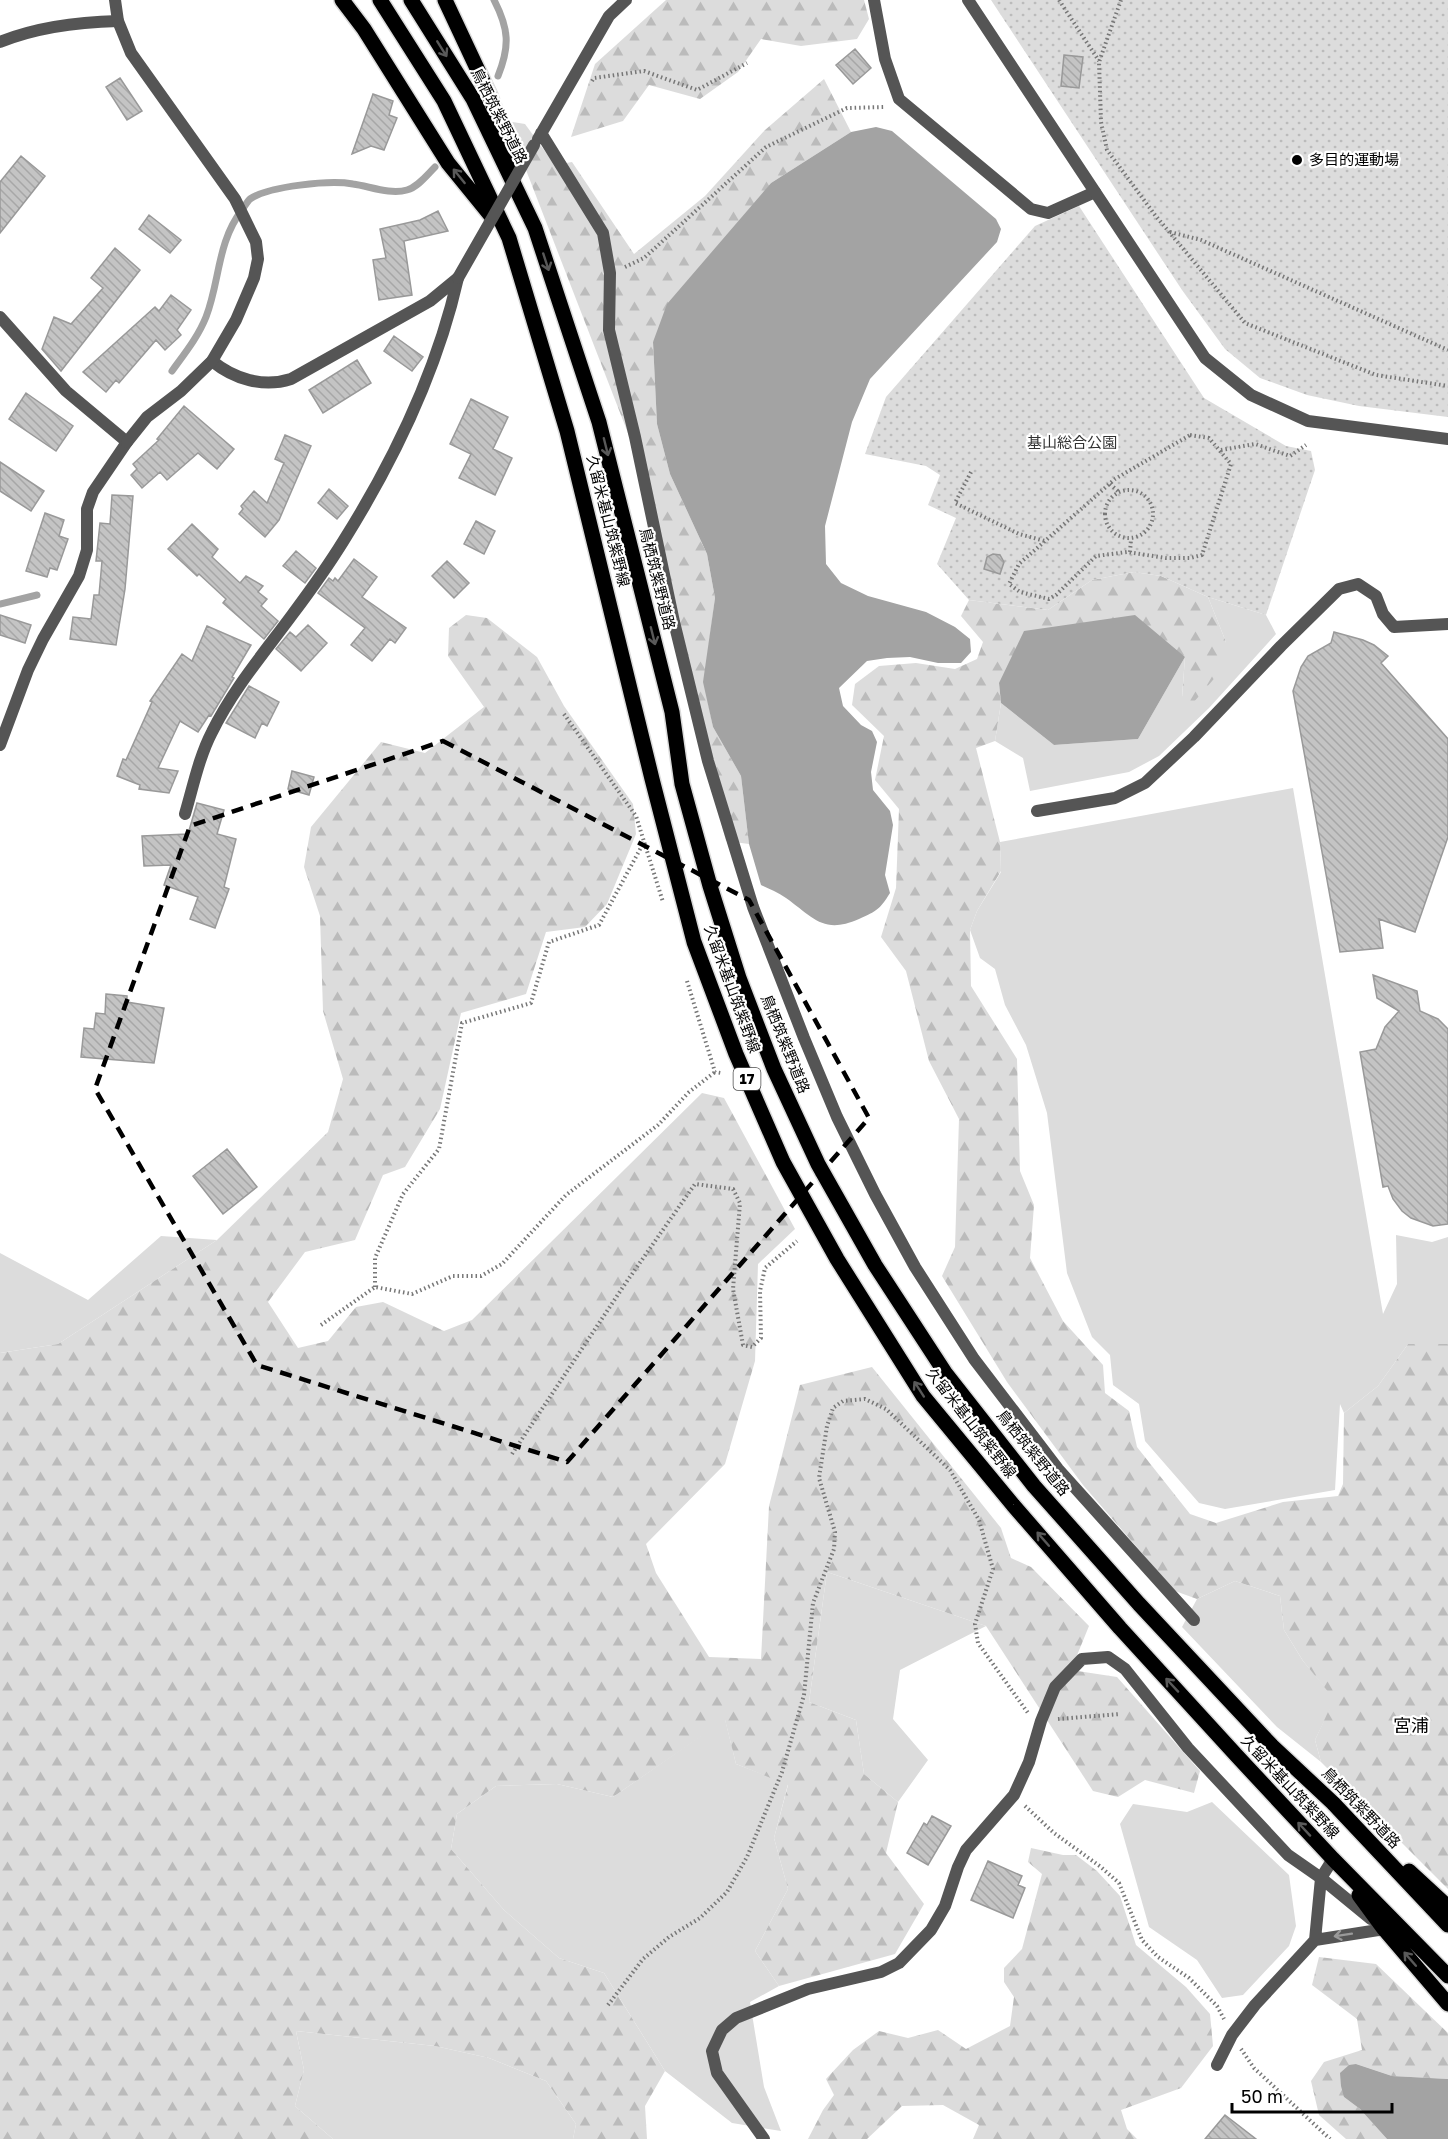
<svg xmlns="http://www.w3.org/2000/svg" width="1448" height="2139" font-family="'Golos Text','Noto Sans JP',sans-serif">
<defs>
<pattern id="forest-firs" width="22" height="20" patternUnits="userSpaceOnUse" patternTransform="scale(1.5)"><rect width="22" height="20" fill="#dcdcdc"/><path d="M5 1l3.5 6h-7zM16 11l3.5 6h-7z" fill="#bbb"/></pattern>
<pattern id="park-dots" width="8" height="8" patternUnits="userSpaceOnUse" patternTransform="scale(1.5)"><rect width="8" height="8" fill="#dcdcdc"/><path d="M2 2h.1M6 6h.1" fill="none" stroke="#bbb" stroke-width="1.8" stroke-linecap="round"/></pattern>
<pattern id="building-back-hatch" width="6" height="6" patternUnits="userSpaceOnUse" patternTransform="scale(1.5)"><rect width="6" height="6" fill="#c4c4c4"/><path d="M-1 5l2 2M0 0l6 6M5-1l2 2" fill="none" stroke="#a7a7a7"/></pattern>
</defs>
<rect width="100%" height="100%" fill="#fff"/>
<!-- grass -->
<path fill="#dcdcdc" d="M1208 597 1266 615 1276 634 1209 708 1159 756 1129 772 1030 791 1023 758 995 741 1001 703 1054 745 1138 739 1185 657 1182 697 1226 642Z
M1293 788 1383 1314 1397 1284 1396 1235 1432 1242 1448 1237V1344H1408L1378 1386 1344 1413 1340 1404 1335 1490 1225 1509 1199 1503 1145 1441 1139 1404 1113 1385 1110 1355 1092 1337 1067 1273 1047 1113 1026 1045 1005 1005 995 969 980 958 970 930 977 911 1001 872 1000 842Z
M161 1236 217 1240 58 1344 0 1353V1253L88 1300Z
M827 1572 986 1626 900 1670 893 1719 928 1760 898 1802 864 1774 856 1720 809 1702Z
M1235 1581 1280 1596 1284 1630 1303 1661 1335 1699 1315 1740 1321 1762 1277 1727 1182 1627 1197 1599Z
M725 1719 736 1764 788 1784 774 1838 788 1889 755 1951 779 1986 750 2002 764 2087 781 2131 732 2123 665 2071 604 1973 559 1958 504 1910 451 1849 457 1814 496 1786 557 1784 613 1797Z
M1212 1802 1289 1875 1296 1926 1289 1946 1243 1995 1222 1998 1197 1960 1149 1927 1120 1824 1133 1804 1187 1812Z
M296 2031 435 2046 489 2058 546 2081 576 2124 573 2139H333L295 2106 304 2070Z"/>
<!-- forest -->
<path fill="url(#forest-firs)" d="M666 0H864L869 19 857 39 801 46 761 39 738 72 700 99 649 85 623 121 571 137 595 64Z
M824 79 851 132 771 183 653 342 657 424 670 474 707 554 715 598 704 682 713 727 741 776 749 844 726 841 670 629 631 441 507 121 525 124 555 165 572 162 634 254 705 196 765 130Z
M1134 572 1161 576 1208 597 1226 642 1219 673 1193 703 1182 698 1185 657 999 683 1001 703 995 741 976 748 1000 842 1001 871 977 911 970 930 971 986 1017 1059 1020 1171 1034 1205 1030 1258 1063 1321 1103 1365 1105 1393 1129 1411 1137 1447 1190 1514 1216 1523 1283 1502 1338 1496 1343 1484 1344 1413 1378 1386 1408 1344H1448V1889L1321 1762 1315 1740 1334 1699 1303 1661 1284 1630 1280 1596 1235 1581 1197 1599 1175 1591 1083 1485 1007 1382 942 1276 955 1247 959 1119 929 1061 906 971 881 937 896 888 899 809 875 780 884 736 852 705 855 684 879 666 916 663 955 669 977 659 983 642 961 616 969 600 1048 610 1092 580Z
M466 615 487 618 537 657 564 706 633 804 636 834 607 904 585 927 546 932 526 994 461 1013 440 1109 405 1167 383 1175 355 1240 305 1252 268 1302 298 1348 328 1341 356 1307 383 1302 444 1331 472 1320 702 1093 724 1098 795 1229 758 1264 755 1361 725 1464 646 1544 656 1573 709 1657 761 1659 769 1506 800 1385 872 1367 1001 1528 1011 1558 1031 1567 1089 1626 1071 1670 1117 1677 1200 1771 1194 1793 1145 1780 1118 1797 1093 1791 986 1626 827 1572 809 1702 856 1720 864 1774 898 1802 886 1853 924 1904 895 1954 779 1986 755 1951 788 1889 774 1838 788 1785 736 1764 725 1720 613 1797 557 1784 496 1786 457 1814 451 1849 504 1910 559 1958 604 1973 665 2071 645 2106 647 2139H573L576 2124 546 2081 489 2058 435 2046 296 2031 304 2070 295 2106 333 2139H0V1353L58 1344 217 1240 328 1132 343 1079 323 1011 320 916 304 867 311 827 381 742 425 753 484 707 448 656 449 628Z
M1031 1848 1063 1855H1076L1097 1871 1120 1896 1136 1945 1186 1987 1210 2014 1213 2046 1181 2088 1121 2110 1127 2129 1137 2139H973L979 2125 943 2105 902 2106 867 2139H808L823 2110 834 2095 826 2079 853 2050 879 2031 908 2038 938 2030 966 2049 1010 2026 1014 1997 1004 1982V1968L1022 1949 1042 1874 1028 1862Z
M1319 1957 1376 1964 1448 2033V2079L1392 2076 1356 2064 1344 2097 1360 2109 1387 2139H1346L1319 2115 1311 2081 1324 2062 1362 2050 1357 2019 1312 1985Z"/>
<!-- park -->
<path fill="url(#park-dots)" d="M991 0H1448V417L1359 406 1307 395 1260 378 1225 349 1182 290Z
M1079 206 1204 398 1286 446 1311 451 1315 470 1266 615 1208 597 1161 576 1134 572 1092 580 1048 610 969 600 937 564 956 518 928 505 940 475 926 466 865 454 886 397 1035 226Z"/>
<!-- water -->
<path fill="#a3a3a3" d="M876 127 892 131 996 219 1001 229 997 242 870 379 852 422 825 526 826 564 841 583 868 596 926 612 955 627 970 639 971 652 961 663H938L910 657 887 658 867 661 839 688 843 706 861 725 872 731 877 742 871 772 873 790 890 811 893 825 885 875 890 893C880 909 877 911 859 919 823 935 813 917 786 898 778 892 769 889 761 885L749 844 741 776 713 727 703 682 715 598 707 554 670 474 657 424 653 342 667 304 771 183 851 132Z
M1135 615 1185 657 1138 739 1054 745 1001 703 999 683 1024 631Z
M1356 2064 1392 2076 1448 2079V2139H1387L1360 2109 1344 2097 1341 2086 1340 2073 1349 2065Z"/>
<g fill="none" stroke-linecap="round" stroke-linejoin="round">
<!-- stream -->
<path stroke="#a3a3a3" stroke-width="7" d="M494 0C509 29 510 46 498 76
M172 371C185 353 198 337 206 317 220 281 217 242 242 210 244 207 247 202 250 199 269 186 330 180 353 184 369 186 390 195 407 190 418 187 427 175 435 167
M0 604 37 595"/>
</g>
<!-- building -->
<path fill="url(#building-back-hatch)" stroke="#999" stroke-width="1.5" d="M855 49 871 68 853 84 836 65Z
M1064 55 1083 57 1079 88 1061 86Z
M120 78 142 111 127 120 106 87Z
M373 94 393 101 389 115 397 118 384 150 371 146 352 154Z
M21 156 45 176 0 233V182Z
M438 211 448 231 404 241 412 295 379 300 373 260 386 258 380 229 420 220Z
M149 215 181 240 170 253 139 229Z
M115 248 140 270 61 371 42 349 54 317 71 324 103 288 91 278Z
M171 295 191 310 177 330 181 335 165 350 156 340 119 383 116 380 106 392 83 372 155 307 159 311Z
M394 336 423 357 412 371 384 351Z
M357 360 371 383 323 413 309 390Z
M26 393 73 426 56 451 9 419Z
M471 399 508 417 493 449 512 458 495 495 459 478 471 454 450 444Z
M184 406 234 449 217 469 198 453 167 480 160 472 142 488 131 475 137 469 133 464 159 440 157 439Z
M285 435 311 446 279 520 265 537 239 514 243 509 241 506 254 491 267 503 284 463 275 459Z
M0 462 44 491 31 511 0 491Z
M329 489 348 506 337 519 318 503Z
M112 495 133 496 125 589 116 645 70 639 73 617 91 619 94 595H99L102 561H96L100 523 110 524Z
M45 513 64 520 59 536 68 539 57 570 50 568 47 577 26 571Z
M476 521 495 531 484 554 464 544Z
M192 524 218 549 212 557 240 583 246 576 263 586 258 592 267 599 261 606 278 621 264 639 223 603 226 599 199 574 197 576 168 549Z
M296 551 316 568 305 583 283 566Z
M993 554 1000 555 1004 562 1000 574 984 569 987 557Z
M354 559 377 577 362 597 406 628 395 643 390 639 372 661 351 645 365 628 318 593 329 578 333 581 335 578 338 581Z
M447 561 469 583 454 598 432 576Z
M0 615 31 625 25 643 0 635Z
M308 625 327 643 301 671 276 649 290 632 296 637Z
M207 626 251 645 232 677 234 678 211 716 209 715 198 732 180 721 158 768 178 771 169 793 139 789 140 785 117 776 123 759 126 760 152 702 150 701 182 654 192 661Z
M1334 632 1363 640 1374 645 1388 656 1381 663 1448 739V837L1415 932 1379 919 1383 948 1340 952 1293 691 1301 667 1308 656 1331 643Z
M249 686 279 702 267 726 262 723 255 738 226 723Z
M292 771 314 777 309 795 288 789Z
M197 803 224 810 217 834 236 839 224 887 229 889 215 928 190 919 198 897 164 885 171 865 144 866 142 836 188 834Z
M1373 975 1417 991 1420 1011 1438 1019 1448 1029V1224L1433 1226 1411 1218 1402 1211 1393 1199 1388 1186 1383 1187 1360 1052 1376 1049 1385 1027 1399 1011 1377 998Z
M106 994 127 996V1002L164 1008 154 1063 81 1057 84 1028 94 1029 96 1013 105 1014Z
M227 1149 257 1187 223 1214 193 1176Z
M932 1816 951 1826 928 1865 907 1853 924 1823 927 1825Z
M988 1861 1022 1876 1018 1885 1025 1888 1013 1918 971 1900Z
M1225 2115 1256 2139H1205Z"/>
<g fill="none" stroke-linecap="round" stroke-linejoin="round">
<defs>
<path id="primary" d="M342 0 364 29 448 163 492 217
M380 0 444 101 509 238 567 431 652 779 694 942 736 1054 783 1162 837 1259 923 1396 1013 1505 1120 1628 1237 1756 1333 1859 1448 1976
M411 0 473 99 535 228 599 422 672 712 682 784 710 886 739 978 774 1069 818 1164 875 1265 946 1374 1034 1486 1139 1604 1272 1746 1333 1803 1448 1925
M445 0 490 96 513 163
M1409 1871 1448 1907
M1359 1895 1384 1929 1448 2004"/>
</defs>
<!-- primary casing -->
<use href="#primary" stroke="#dbdbdb" stroke-width="18"/>
<!-- path -->
<path stroke="#777" stroke-width="4" stroke-dasharray="1.5 3" stroke-linecap="butt" d="M1059 0 1099 61
M1121 0 1099 62 1101 122 1107 150 1155 215 1245 323 1376 375 1448 386
M592 81 594 78 644 71 697 90 747 63
M1170 232 1201 240 1448 350
M625 267 644 258 766 147 847 108 885 107
M1190 435 1209 438 1231 464 1202 555 1190 558H1166L1127 552 1096 556 1056 595 1049 599 1020 592 1009 584 1019 564 1115 479Z
M1221 450 1255 444 1290 456 1306 445
M971 472 955 503 1019 534 1045 541
M1110 484 1119 492
M1105 514a24 24 0 1 1 48 0a24 24 0 1 1-48 0Z
M1130 552 1131 539
M564 714 636 816 663 902
M687 981 715 1072 721 1073
M375 1287V1258L403 1194 439 1149 462 1023 531 1003 549 942 599 925 644 842
M321 1325 375 1287 412 1294 453 1276H481L502 1264 566 1195 658 1125 689 1092 715 1072
M512 1454 625 1284 695 1184 733 1189 740 1203 733 1289 743 1345 752 1347 761 1338 760 1291 765 1268 797 1241
M1058 1719 1120 1714
M1025 1806 1054 1833 1101 1867 1119 1883 1142 1940 1158 1957 1189 1978 1217 2006 1224 2019
M608 2005 643 1959 669 1937 700 1918 727 1892 747 1857 782 1772 804 1695 813 1603 834 1549 835 1532 819 1478 827 1426 833 1408 843 1401 865 1399 886 1409 950 1470 979 1520 993 1569 975 1624 978 1643 1028 1713
M1241 2049 1254 2068 1330 2139"/>
<!-- service -->
<path stroke="#555" stroke-width="12" d="M1037 811 1115 798 1145 783 1194 737 1281 646 1339 589 1358 584 1376 596 1383 614 1394 627 1448 624"/>
<!-- minor -->
<path stroke="#555" stroke-width="12" d="M874 0 885 59 899 99 1031 209 1048 213 1095 192
M0 42C37 27 78 22 118 21
M541 133 603 233 610 273 609 330 635 437 674 622 708 761 753 907 804 1038 837 1117 875 1194 915 1267 974 1359 1058 1469 1194 1620
M538 139 609 16 626 0
M0 317 66 391 127 442 93 492 87 509V550L79 576 43 639 28 670 0 745
M212 361C234 379 263 388 291 379L430 301 458 278
M185 814C193 787 199 757 212 732 233 689 264 653 292 615 310 591 328 566 344 540 394 460 437 371 458 278
M1333 1859 1321 1878 1315 1940 1391 1928
M1217 2065 1232 2035 1255 2005 1315 1940
M764 2139 717 2073 712 2051 722 2030 736 2018 808 1989 881 1972 899 1963 931 1930 945 1906 958 1867 966 1850 1014 1795 1029 1762 1041 1721 1055 1687 1082 1659 1108 1657 1125 1669 1188 1748 1288 1855 1321 1878 1371 1919"/>
<!-- tertiary -->
<path stroke="#555" stroke-width="12" d="M115 0 118 21 131 53 235 199 256 242 258 259 254 278 236 320 212 361 181 391 147 417 127 442
M968 0 1205 358 1251 395 1308 421 1448 439"/>
<!-- primary -->
<use href="#primary" stroke="#000" stroke-width="15"/>
<!-- minor-bridge -->
<path stroke="#555" stroke-width="12" d="M458 278 534 145"/>
</g>
<!-- one-way arrows -->
<defs><path id="oneway-shaft" d="M-6 0H5M1.5-3L5.5 0L1.5 3" fill="none" stroke-width="1.6" stroke-linecap="round" stroke-linejoin="round" transform="scale(1.5)"/></defs>
<g stroke="#595959">
<use href="#oneway-shaft" transform="translate(442 49) rotate(58)"/>
<use href="#oneway-shaft" transform="translate(459 176) rotate(-129)"/>
<use href="#oneway-shaft" transform="translate(546 262) rotate(72)"/>
<use href="#oneway-shaft" transform="translate(606 447) rotate(76)"/>
<use href="#oneway-shaft" transform="translate(653 636) rotate(76)"/>
<use href="#oneway-shaft" transform="translate(919 1389) rotate(-123)"/>
<use href="#oneway-shaft" transform="translate(1043 1539) rotate(-131)"/>
<use href="#oneway-shaft" transform="translate(1172 1685) rotate(-133)"/>
<use href="#oneway-shaft" transform="translate(1304 1829) rotate(-133)"/>
<use href="#oneway-shaft" transform="translate(1410 1959) rotate(-131)"/>
</g>
<use stroke="#999" href="#oneway-shaft" transform="translate(1343 1935) rotate(171)"/>
<!-- marked area -->
<path fill="none" stroke="#000" stroke-width="4.5" stroke-dasharray="12 8" stroke-linejoin="round" d="M443 741 749 900 869 1118 567 1462 257 1365 95 1089 190 826Z"/>
<!-- markers -->
<circle fill="#000" stroke="#fff" stroke-width="2" cx="1297" cy="160" r="6"/>
<g text-anchor="middle" stroke-width="4.5" stroke-linejoin="round" paint-order="stroke">
<!-- shield labels -->
<rect fill="#fff" stroke="#4c4c4c" stroke-width="1.5" x="733.5" y="1068" width="27" height="22" rx="4.5"/>
<g font-size="14" font-weight="bold" fill="#000">
<text x="747" y="1084">17</text>
</g>
<!-- street labels -->
<g font-size="15" fill="#000" stroke="#fff">
<text transform="translate(499 116) rotate(63)" y="5">鳥栖筑紫野道路</text>
<text transform="translate(608 521) rotate(76)" y="5">久留米基山筑紫野線</text>
<text transform="translate(657 579) rotate(76)" y="5">鳥栖筑紫野道路</text>
<text transform="translate(732 989) rotate(70)" y="5">久留米基山筑紫野線</text>
<text transform="translate(785 1044) rotate(68)" y="5">鳥栖筑紫野道路</text>
<text transform="translate(971 1423) rotate(52)" y="5">久留米基山筑紫野線</text>
<text transform="translate(1033 1453) rotate(51)" y="5">鳥栖筑紫野道路</text>
<text transform="translate(1290 1787) rotate(47)" y="5">久留米基山筑紫野線</text>
<text transform="translate(1361 1808) rotate(46)" y="5">鳥栖筑紫野道路</text>
</g>
<!-- poi labels -->
<g font-size="15" fill="#000" stroke="#fff" text-anchor="start">
<text x="1309" y="165">多目的運動場</text>
</g>
<!-- park labels -->
<g font-size="15" fill="#333" stroke="#fff">
<text x="1072" y="448">基山総合公園</text>
</g>
<!-- quarter labels -->
<g font-size="18" fill="#000" stroke="#fff">
<text x="1411" y="1732">宮浦</text>
</g>
</g>
<!-- scale -->
<path d="M1232 2103v9h160v-9" fill="none" stroke="#000000" stroke-width="3"/>
<text x="1241" y="2103" font-size="18" fill="#000000" stroke="#ffffff" stroke-width="4.5" paint-order="stroke">50 m</text>
</svg>
